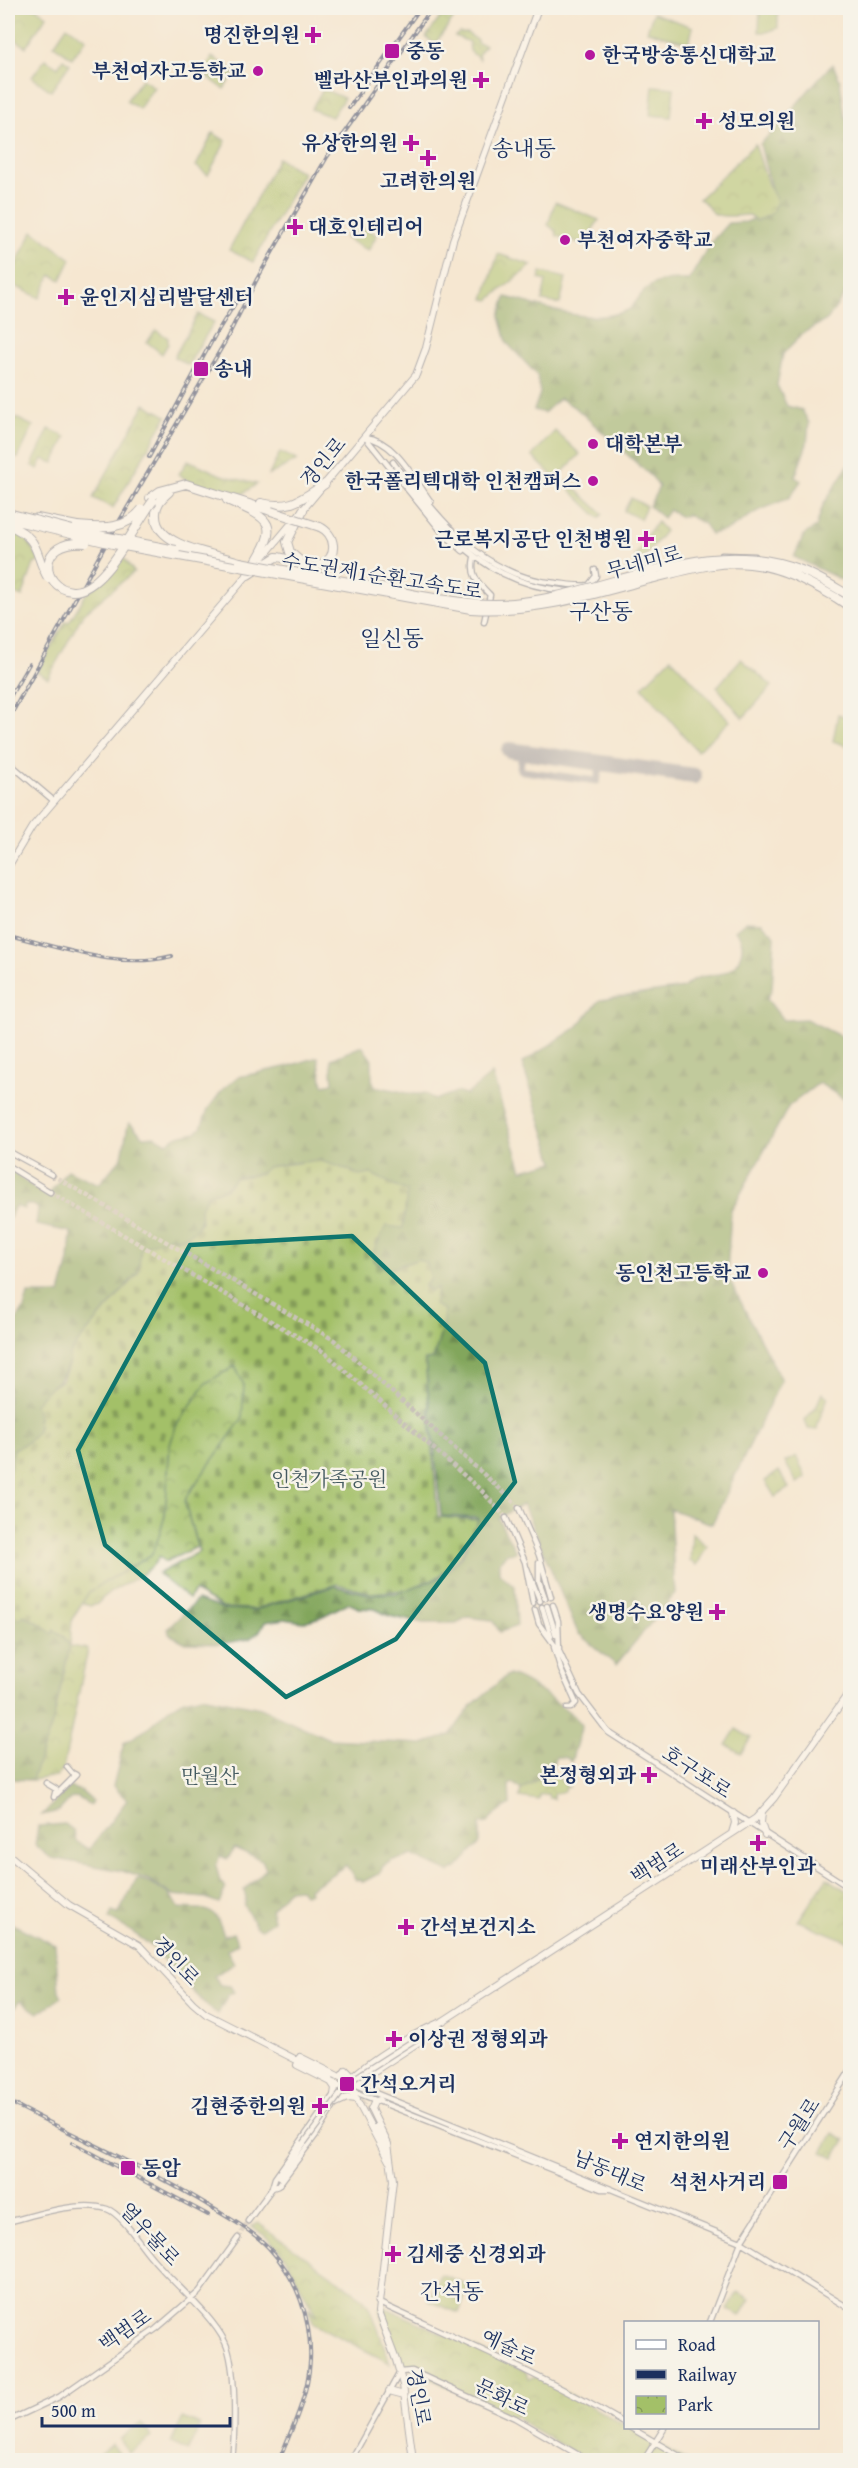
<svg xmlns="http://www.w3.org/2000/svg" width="858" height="2468" font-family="'Gentium Book Plus','Noto Serif KR',serif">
<defs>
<pattern id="forest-firs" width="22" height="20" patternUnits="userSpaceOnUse" patternTransform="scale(1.5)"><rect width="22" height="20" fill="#82a65c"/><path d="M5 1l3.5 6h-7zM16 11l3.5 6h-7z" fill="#6a884f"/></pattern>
<pattern id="cemetery-stones" width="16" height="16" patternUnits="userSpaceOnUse" patternTransform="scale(1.5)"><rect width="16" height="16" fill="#a3c068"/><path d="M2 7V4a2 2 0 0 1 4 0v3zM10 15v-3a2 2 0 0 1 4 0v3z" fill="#849c59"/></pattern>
<pattern id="park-crowns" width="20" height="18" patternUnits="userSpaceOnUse" patternTransform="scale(1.5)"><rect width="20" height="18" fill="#a3c068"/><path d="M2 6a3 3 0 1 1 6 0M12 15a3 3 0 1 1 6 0" fill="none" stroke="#849c59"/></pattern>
</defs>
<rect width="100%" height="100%" fill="#f7f3e8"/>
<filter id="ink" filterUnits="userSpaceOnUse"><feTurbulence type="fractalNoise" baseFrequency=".0167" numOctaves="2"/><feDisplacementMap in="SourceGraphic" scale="12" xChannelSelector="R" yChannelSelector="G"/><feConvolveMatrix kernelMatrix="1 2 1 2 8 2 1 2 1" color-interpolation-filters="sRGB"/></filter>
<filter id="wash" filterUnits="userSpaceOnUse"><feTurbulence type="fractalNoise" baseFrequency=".008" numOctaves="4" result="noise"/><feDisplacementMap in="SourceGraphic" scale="24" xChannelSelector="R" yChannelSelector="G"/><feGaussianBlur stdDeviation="1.35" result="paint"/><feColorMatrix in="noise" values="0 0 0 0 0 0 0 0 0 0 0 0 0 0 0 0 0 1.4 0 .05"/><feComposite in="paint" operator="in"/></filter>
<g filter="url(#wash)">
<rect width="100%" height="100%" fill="#f5e7d1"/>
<!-- green -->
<path fill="#a3c068" stroke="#5f7863" stroke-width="1.5" d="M760 8H778V28L767 32H759Z
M653 13 693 27 689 43 647 31Z
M67 26 86 39 72 58 54 45Z
M45 59 58 67 63 59 70 64 51 91 32 77Z
M653 86 674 88 671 117 650 115Z
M555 202 599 220 583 244 557 236 556 231 548 225Z
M541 272 566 278 560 304 542 301 546 281 539 279Z
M8 414 33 426 18 458 8 454Z
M555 431 580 454 556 479 532 456Z
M567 481 603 514 599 518 564 484Z
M631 498 646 506 640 519 624 511Z
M671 658 730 721 697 751 642 687Z
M741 659 772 686 743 718 717 687Z
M838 714 850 719V747L833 741Z
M796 1456 806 1478 797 1483 785 1462Z
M736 1729 751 1738 741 1753 726 1745Z
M738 2292 750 2299 740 2316 728 2309Z
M183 2418 200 2425 188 2451 171 2443Z
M141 2423 152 2437 129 2453 119 2439Z
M112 2444 123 2459 121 2460H95L94 2458Z"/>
<!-- forest -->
<path fill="url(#forest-firs)" stroke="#4e6a5d" stroke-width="1.5" d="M833 64 840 81 845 117 850 122V287L827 320 803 333 783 354 777 385 787 406 802 410 809 423 807 444 795 477 801 481 789 498 756 512 728 530 711 534 704 524 688 515 681 517 669 510 663 518 649 506 659 487 653 478 577 409 560 398 544 413 534 410 540 393 537 375 507 343 500 316 506 297C545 306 588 327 628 310 632 308 636 301 640 296 654 278 668 280 689 280L712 241 728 223 746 222 764 214 771 189 760 144C787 120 806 89 833 64Z
M850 462V584L794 557 804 535 816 527 823 505Z
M745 922 762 923 775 936 772 989 767 999 783 1020 806 1019 850 1041V1103L819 1083 789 1106 731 1211 727 1275 781 1380 712 1524 670 1509 675 1594 616 1665 578 1633 523 1504 498 1518 516 1552 507 1553 499 1563V1573L515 1586 517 1626 500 1632 492 1620 467 1617 457 1623H423L389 1616 375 1609 359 1608 348 1603 321 1617 303 1622 285 1619 265 1622 259 1632 249 1639 219 1644 186 1643 169 1634 168 1628 197 1600 224 1609 255 1610 335 1586 369 1594 397 1593 439 1578 450 1568 462 1556 472 1536 477 1518 441 1516 425 1360 433 1359 442 1329 430 1291 424 1285 419 1259 388 1270 373 1260 372 1254 386 1226 359 1176 351 1171 301 1162 268 1167 260 1174 235 1178 226 1189 208 1194C206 1199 203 1203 201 1208 200 1212 202 1218 200 1222 196 1236 180 1240 168 1237L77 1344C64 1365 71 1373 48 1389L37 1432 30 1442 14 1449 11 1466 8 1471V1345L16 1320 24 1309 28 1294H60L69 1261 71 1232 36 1225 38 1208 33 1205H25L24 1209 15 1206 8 1221V1169L47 1197 67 1170 99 1184 122 1157 128 1124 130 1123 144 1137 155 1136 167 1143 178 1136 196 1132 201 1127 208 1109 223 1089 238 1077 289 1066 318 1057 323 1085 333 1083 331 1059 362 1046 372 1060V1079L375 1087C392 1087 409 1097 425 1093L435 1100 456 1092 466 1095 492 1074 522 1170 554 1162 522 1063 576 1028 600 1000 683 988C702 971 704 979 723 973 742 966 748 943 735 930Z
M13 1614 24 1615 41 1624 52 1633 54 1630 63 1635 70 1646 53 1722 32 1780 8 1779V1660C14 1646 6 1629 13 1614Z
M507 1675C520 1675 575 1713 582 1725L571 1762 567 1758 556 1757 550 1771 521 1790 513 1783 509 1785 510 1805 493 1816 488 1823 480 1824V1843L457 1868 450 1872 411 1855 405 1858 393 1860 383 1866 380 1873 363 1882 360 1879 356 1880 346 1865 309 1889 310 1893 304 1894 300 1889 288 1890 271 1910 273 1921 261 1929 256 1927 244 1906 246 1899 244 1890 266 1869 262 1860 234 1848 228 1859 220 1856 216 1865 220 1882 226 1888 219 1903 205 1898 172 1895 149 1880 122 1871 51 1858 35 1845 38 1826 65 1824 74 1831 76 1841 88 1849 93 1845 127 1800 113 1786 124 1743 144 1731 168 1709 184 1700 202 1696 261 1708 329 1739 423 1744 450 1735 472 1705Z
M69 1787 81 1791 92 1801 90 1805 77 1797 70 1799 59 1811 42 1815Z
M137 1879C152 1881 174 1895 179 1908 208 1910 216 1906 224 1936L233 1933 238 1943 227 1950 234 1963 214 1976 220 1985 230 1986 234 1992 228 1994 218 2014C192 1996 175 1969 152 1947 139 1935 124 1927 109 1918L112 1912 118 1914Z
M8 1922 55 1945 59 1991 62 1997 38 2013 20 2001 8 2015Z"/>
<!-- cemetery -->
<path fill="url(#cemetery-stones)" stroke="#5f7863" stroke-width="1.5" d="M318 1160 351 1171 359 1176 371 1174 407 1191 403 1228 386 1226 372 1254 373 1260 388 1270 419 1259 427 1263 431 1279 424 1286 430 1291 437 1288 434 1305 444 1310 442 1329 433 1359 425 1360 438 1517 478 1520 461 1555 438 1577 406 1590 371 1593 337 1584 255 1609 223 1608 194 1591 189 1599 158 1574 199 1552 185 1504 186 1497 197 1483 170 1445C166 1480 171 1524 151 1555L89 1592 72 1619 70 1646 63 1635 54 1630 52 1634 41 1624 24 1615 20 1619 13 1615 8 1625 10 1641 19 1645 15 1657 10 1656 8 1660V1471L11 1466 14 1449C38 1439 43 1429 35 1404L48 1389 62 1380 69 1364V1356L77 1344 138 1273 141 1248 168 1237 178 1240 186 1237 196 1229 201 1222 200 1209 208 1194 226 1189 235 1178 260 1174 268 1167Z"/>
<!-- park -->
<path fill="url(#park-crowns)" stroke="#5f7863" stroke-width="1.5" d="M8 8H36L47 16 26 47 8 34Z
M447 8H461L435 44 426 37Z
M459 33H467L477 40V43L485 45 478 55 479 59 470 51 469 42 455 36Z
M212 57 235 72 224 89 202 73Z
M142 79 154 87 139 109 126 101Z
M323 89 344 98 332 117 311 109Z
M213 133 226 141 208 175 196 166Z
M755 144 768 184 777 201 771 214 756 221 750 215C740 215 720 219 712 212 706 207 707 202 699 199Z
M278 158 303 173 253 262 229 250Z
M354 222 377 235 368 251 345 238Z
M33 231 71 259 61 280 51 275 40 298 10 284 8 279Z
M498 254 532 265 489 300 484 299Z
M198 314 214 322 188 365 174 357Z
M156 330 168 338V344L162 354 147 342Z
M145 404 167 416 113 508 93 498Z
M49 429 66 437 54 463 43 459 38 469 32 465Z
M280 452 297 460 269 475Z
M188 460 221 475 257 484 242 494 188 481 179 474Z
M657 522 665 531 642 560 635 556 647 540 642 536H646Z
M8 528 26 539 40 561 34 564 22 597 8 591V577L11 565 8 564Z
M122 556 134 572 83 614 48 678 37 672 66 621 69 622 86 594 106 578Z
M235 1366 244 1385 242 1419 186 1497 185 1504 197 1547 165 1562 159 1556C148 1580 114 1583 97 1604L90 1606 82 1603 89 1592 151 1555 155 1548 165 1516 170 1445 176 1426 206 1383Z
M822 1393 828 1397 818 1423 817 1430 808 1429 805 1420 816 1407Z
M779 1471 789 1488 775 1497 765 1481Z
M692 1534 707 1546 697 1565 690 1561Z
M70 1646 88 1649 63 1769 57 1776 32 1780 53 1722Z
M550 1771 569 1787H566L565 1791 553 1794V1799L549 1798 548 1794 539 1795 538 1800 519 1797 521 1790Z
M827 1878 850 1893V1942L798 1921Z
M833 2133 845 2140 834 2158 822 2152Z
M258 2223 363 2298 372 2312 390 2363 314 2324 308 2307 316 2315 317 2314C302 2296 297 2274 284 2255 275 2243 264 2235 252 2226Z
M440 2274 469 2285 459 2313 429 2301Z
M382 2306 526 2371 528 2379 537 2377 625 2425 626 2428H631L651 2439 652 2446 655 2442 686 2460H587L520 2421 516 2414 512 2417 397 2363 379 2308Z"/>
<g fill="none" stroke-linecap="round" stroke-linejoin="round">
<!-- taxiway -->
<path stroke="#888b98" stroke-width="7" d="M522 752 520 769 523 771 597 781 601 763"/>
<!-- runway -->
<path stroke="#888b98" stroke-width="16" d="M509 750 694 776"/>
</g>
</g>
<g filter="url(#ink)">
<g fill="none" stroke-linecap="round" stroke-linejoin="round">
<!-- secondary-tunnel -->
<path stroke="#c9c2ba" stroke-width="4.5" stroke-dasharray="4.5 2" stroke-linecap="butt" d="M52 1175 334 1340 509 1497 519 1508
M50 1192 324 1352 483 1492 506 1518
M238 2238 248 2221"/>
<!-- primary-tunnel -->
<path stroke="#c9c2ba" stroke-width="6" stroke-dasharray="6 3" stroke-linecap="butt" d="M330 2077 347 2086
M355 2093 367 2110"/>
<defs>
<path id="secondary" d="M365 437C395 440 414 479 431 502
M365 437 442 532 463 551
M393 462C439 527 481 584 567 591
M404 474C446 525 484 577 556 583 566 584 578 587 588 585
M722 555 755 556
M474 558C470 576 478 583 490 595L484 622
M589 585 596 576 595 570
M8 762 54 801
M8 1151 52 1175
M8 1166 50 1192
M519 1508 539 1555 551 1597
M506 1518 525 1562 533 1603
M539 1563V1581L545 1598
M527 1568 540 1601
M553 1605 558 1621 559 1651
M547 1606 556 1635
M542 1607 551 1636
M535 1610 539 1624 559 1651 579 1694 608 1732 850 1888
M554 1647 561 1670 576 1703 571 1708H567
M46 1783 56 1789 54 1797
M57 1794 76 1775 72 1773 67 1767
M353 2084 741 2242 850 2309
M350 2090 601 2189H608
M280 2177 304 2143
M272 2188 278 2186 316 2135 333 2107
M272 2188 275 2178 335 2093
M248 2221 273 2187
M8 2222C34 2215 80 2200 107 2209 122 2214 141 2246 153 2259 174 2284 211 2314 225 2342 237 2366 235 2433 232 2460
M377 2302C461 2341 546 2377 626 2424
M710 2322 741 2242 850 2071
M8 2421 59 2397 156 2329 199 2292 238 2238
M631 2428 686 2460
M351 2460 400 2372 412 2371 515 2418 587 2460
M644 2460 664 2428"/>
<path id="primary" d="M259 562 416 375 426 348 453 240 538 8
M8 867 32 827 250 572
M762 1812 761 1823 765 1835
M732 1833 735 1823 733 1813
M8 1854 69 1905 139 1945 193 2003 206 2014 330 2077
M300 2057 350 2082
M297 2065 353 2093 389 2161
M343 2074 346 2070 350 2074
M363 2078 362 2084 366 2090
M331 2082 335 2088 334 2095
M341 2087C370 2059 407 2037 443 2021L756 1818 774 1798 850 1691
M347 2089 422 2040 438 2025
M336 2103 347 2098 357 2099
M371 2109 388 2144 393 2180 378 2312 396 2360 403 2385 413 2460
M371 2109 374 2102 379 2100
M375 2128 385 2148
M389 2391 404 2395"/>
<path id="highway" d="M169 492C161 499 155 505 156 516 156 547 216 554 240 562
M150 498 160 491 186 484 271 511
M227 500C273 520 280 523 252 568
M261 503C291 510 301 499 325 484
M37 518 77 526
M176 550 198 554
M299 560 290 552 287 542 303 510
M248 575 276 557C291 557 308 571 322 564 339 556 335 534 320 527
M835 597 850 607"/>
</defs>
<!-- secondary casing -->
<use href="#secondary" stroke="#676f86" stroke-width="7"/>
<!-- primary casing -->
<use href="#primary" stroke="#676f86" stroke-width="8"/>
<!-- highway casing -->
<use href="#highway" stroke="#676f86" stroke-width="10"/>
<!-- secondary -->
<use href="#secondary" stroke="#fff" stroke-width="4.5"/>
<!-- primary -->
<use href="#primary" stroke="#fff" stroke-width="6"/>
<!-- highway -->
<use href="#highway" stroke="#fff" stroke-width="8"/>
<defs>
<path id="rail" d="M349 108 420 8
M149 457 214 337 242 292
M8 700 29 664
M8 720 107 542 225 342 257 279 327 157 432 8
M8 935C60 947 119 970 172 956
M8 2101C73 2136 142 2165 206 2204 228 2218 251 2229 269 2248 297 2278 312 2320 310 2361 308 2396 292 2429 279 2460
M73 2143 208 2215"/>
</defs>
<!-- rail casing -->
<use href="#rail" stroke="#1b2f5e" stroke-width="4"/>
<!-- rail -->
<use href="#rail" stroke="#f7f3e8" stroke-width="1.5" stroke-dasharray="4.5" stroke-linecap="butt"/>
<defs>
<path id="secondary-bridge" d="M304 2143 350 2081 419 2037"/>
<path id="highway-bridge" d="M271 511 320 527
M8 513 77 531 176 550
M8 519 113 544 471 609C532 613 587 596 646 580 680 572 715 560 750 564 782 567 808 582 835 597
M8 525C42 539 33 552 48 578
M77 526C102 528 125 531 142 509
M86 543C35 539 41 588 72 591 104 593 135 524 153 501
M240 562C289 571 338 580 387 589 423 596 459 604 495 604 598 603 699 529 801 570 816 576 831 585 845 593"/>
</defs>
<!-- secondary-bridge casing -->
<use href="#secondary-bridge" stroke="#676f86" stroke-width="7" stroke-linecap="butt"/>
<!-- highway-bridge casing -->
<use href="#highway-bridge" stroke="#676f86" stroke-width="10" stroke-linecap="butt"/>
<!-- secondary-bridge -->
<use href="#secondary-bridge" stroke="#fff" stroke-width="4.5"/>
<!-- highway-bridge -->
<use href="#highway-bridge" stroke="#fff" stroke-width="8"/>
</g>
</g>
<!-- marked area -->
<path d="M0 0H858V2468H0ZM352 1236 485 1363 515 1482 396 1639 286 1697 105 1545 78 1450 190 1245Z" fill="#f5e7d1" fill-opacity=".55" fill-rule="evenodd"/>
<path fill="none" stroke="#0f766e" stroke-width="4.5" stroke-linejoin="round" d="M352 1236 485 1363 515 1482 396 1639 286 1697 105 1545 78 1450 190 1245Z"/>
<!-- markers -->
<g fill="#b5179e" stroke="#f7f3e8" stroke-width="2">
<path d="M310 26h6v6h6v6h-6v6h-6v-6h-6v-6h6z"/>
<rect x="384" y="43" width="16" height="16" rx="3"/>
<circle cx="590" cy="55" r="6"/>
<circle cx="258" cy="71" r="6"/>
<path d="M478 71h6v6h6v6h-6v6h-6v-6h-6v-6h6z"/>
<path d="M701 112h6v6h6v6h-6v6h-6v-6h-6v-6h6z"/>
<path d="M408 134h6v6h6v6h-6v6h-6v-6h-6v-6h6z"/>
<path d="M425 149h6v6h6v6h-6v6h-6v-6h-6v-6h6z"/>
<path d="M292 218h6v6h6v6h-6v6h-6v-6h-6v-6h6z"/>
<circle cx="565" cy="240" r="6"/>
<path d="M63 288h6v6h6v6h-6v6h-6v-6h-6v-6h6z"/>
<rect x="193" y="361" width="16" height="16" rx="3"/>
<circle cx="593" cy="444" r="6"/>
<circle cx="593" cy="481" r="6"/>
<path d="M643 530h6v6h6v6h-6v6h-6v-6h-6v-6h6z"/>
<circle cx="763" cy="1273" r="6"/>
<path d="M714 1603h6v6h6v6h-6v6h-6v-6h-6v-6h6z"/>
<path d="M646 1766h6v6h6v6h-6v6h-6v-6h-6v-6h6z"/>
<path d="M755 1834h6v6h6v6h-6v6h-6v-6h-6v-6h6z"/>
<path d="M403 1918h6v6h6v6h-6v6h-6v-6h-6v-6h6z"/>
<path d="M391 2030h6v6h6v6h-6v6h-6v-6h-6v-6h6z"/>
<rect x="339" y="2076" width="16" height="16" rx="3"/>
<path d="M317 2097h6v6h6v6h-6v6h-6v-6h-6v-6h6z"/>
<path d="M617 2132h6v6h6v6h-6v6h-6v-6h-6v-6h6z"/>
<rect x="120" y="2160" width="16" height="16" rx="3"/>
<rect x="772" y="2174" width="16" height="16" rx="3"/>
<path d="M390 2245h6v6h6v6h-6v6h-6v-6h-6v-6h6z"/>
</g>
<g text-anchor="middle" stroke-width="5" stroke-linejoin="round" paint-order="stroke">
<!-- poi labels -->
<g font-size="20" font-weight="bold" fill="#1b2f5e" stroke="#f7f3e8" text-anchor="start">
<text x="300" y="42" text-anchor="end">명진한의원</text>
<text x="406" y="58">중동</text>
<text x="602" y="62">한국방송통신대학교</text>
<text x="246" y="78" text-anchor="end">부천여자고등학교</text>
<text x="468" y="87" text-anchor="end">벨라산부인과의원</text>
<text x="718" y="128">성모의원</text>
<text x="398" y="150" text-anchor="end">유상한의원</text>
<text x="428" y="188" text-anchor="middle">고려한의원</text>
<text x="308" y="234">대호인테리어</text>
<text x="577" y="247">부천여자중학교</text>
<text x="80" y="304">윤인지심리발달센터</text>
<text x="214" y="376">송내</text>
<text x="605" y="451">대학본부</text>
<text x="581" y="488" text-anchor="end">한국폴리텍대학 인천캠퍼스</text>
<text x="632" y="546" text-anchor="end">근로복지공단 인천병원</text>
<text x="751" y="1280" text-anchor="end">동인천고등학교</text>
<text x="704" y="1619" text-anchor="end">생명수요양원</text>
<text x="636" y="1782" text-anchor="end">본정형외과</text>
<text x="758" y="1873" text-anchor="middle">미래산부인과</text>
<text x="420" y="1934">간석보건지소</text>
<text x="408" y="2046">이상권 정형외과</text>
<text x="360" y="2091">간석오거리</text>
<text x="306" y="2113" text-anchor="end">김현중한의원</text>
<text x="634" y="2148">연지한의원</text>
<text x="142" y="2175">동암</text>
<text x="766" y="2189" text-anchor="end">석천사거리</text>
<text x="406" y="2261">김세중 신경외과</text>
</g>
<!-- street labels -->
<g font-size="20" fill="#1b2f5e" stroke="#f7f3e8">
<text transform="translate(323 462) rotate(-50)" y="7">경인로</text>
<text transform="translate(644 562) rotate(-15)" y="7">무네미로</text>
<text transform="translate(382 576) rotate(9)" y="7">수도권제1순환고속도로</text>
<text transform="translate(697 1772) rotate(33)" y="7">호구포로</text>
<text transform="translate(657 1863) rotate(-33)" y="7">백범로</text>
<text transform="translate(176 1961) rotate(47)" y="7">경인로</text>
<text transform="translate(799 2124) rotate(-57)" y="7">구월로</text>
<text transform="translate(610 2171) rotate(23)" y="7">남동대로</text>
<text transform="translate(150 2234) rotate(47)" y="7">열우물로</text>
<text transform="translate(125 2330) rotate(-35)" y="7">백범로</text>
<text transform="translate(509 2347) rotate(25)" y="7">예술로</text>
<text transform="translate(419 2397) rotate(80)" y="7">경인로</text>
<text transform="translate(502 2397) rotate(26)" y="7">문화로</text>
</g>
<!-- park labels -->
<g font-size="20" fill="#445a61" stroke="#f7f3e8">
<text x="329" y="1486">인천가족공원</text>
<text x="210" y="1783">만월산</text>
</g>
<!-- quarter labels -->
<g font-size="22" fill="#1b2f5e" stroke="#f7f3e8">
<text x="524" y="156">송내동</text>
<text x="601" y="619">구산동</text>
<text x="392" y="646">일신동</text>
<text x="452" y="2299">간석동</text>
</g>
</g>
<!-- margin -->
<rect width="858" height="2468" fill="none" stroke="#f7f3e8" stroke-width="30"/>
<!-- legend -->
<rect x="624" y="2321" width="195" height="108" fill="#f7f3e8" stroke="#9fa5b1" stroke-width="1.5"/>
<rect x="636" y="2340" width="30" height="9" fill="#ffffff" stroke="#9fa5b1" stroke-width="1.5"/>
<text x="678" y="2351" font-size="18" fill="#1b2f5e">Road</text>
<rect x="636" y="2370" width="30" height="9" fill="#1b2f5e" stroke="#9fa5b1" stroke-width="1.5"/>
<text x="678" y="2381" font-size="18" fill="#1b2f5e">Railway</text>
<rect x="636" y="2396" width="30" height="18" fill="url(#park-crowns)" stroke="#9fa5b1" stroke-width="1.5"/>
<text x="678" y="2411" font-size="18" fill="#1b2f5e">Park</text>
<!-- scale -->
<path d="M42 2417v9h188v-9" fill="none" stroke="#1b2f5e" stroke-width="3"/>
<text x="51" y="2417" font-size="18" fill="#1b2f5e" stroke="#f7f3e8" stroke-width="4.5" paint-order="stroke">500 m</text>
</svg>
